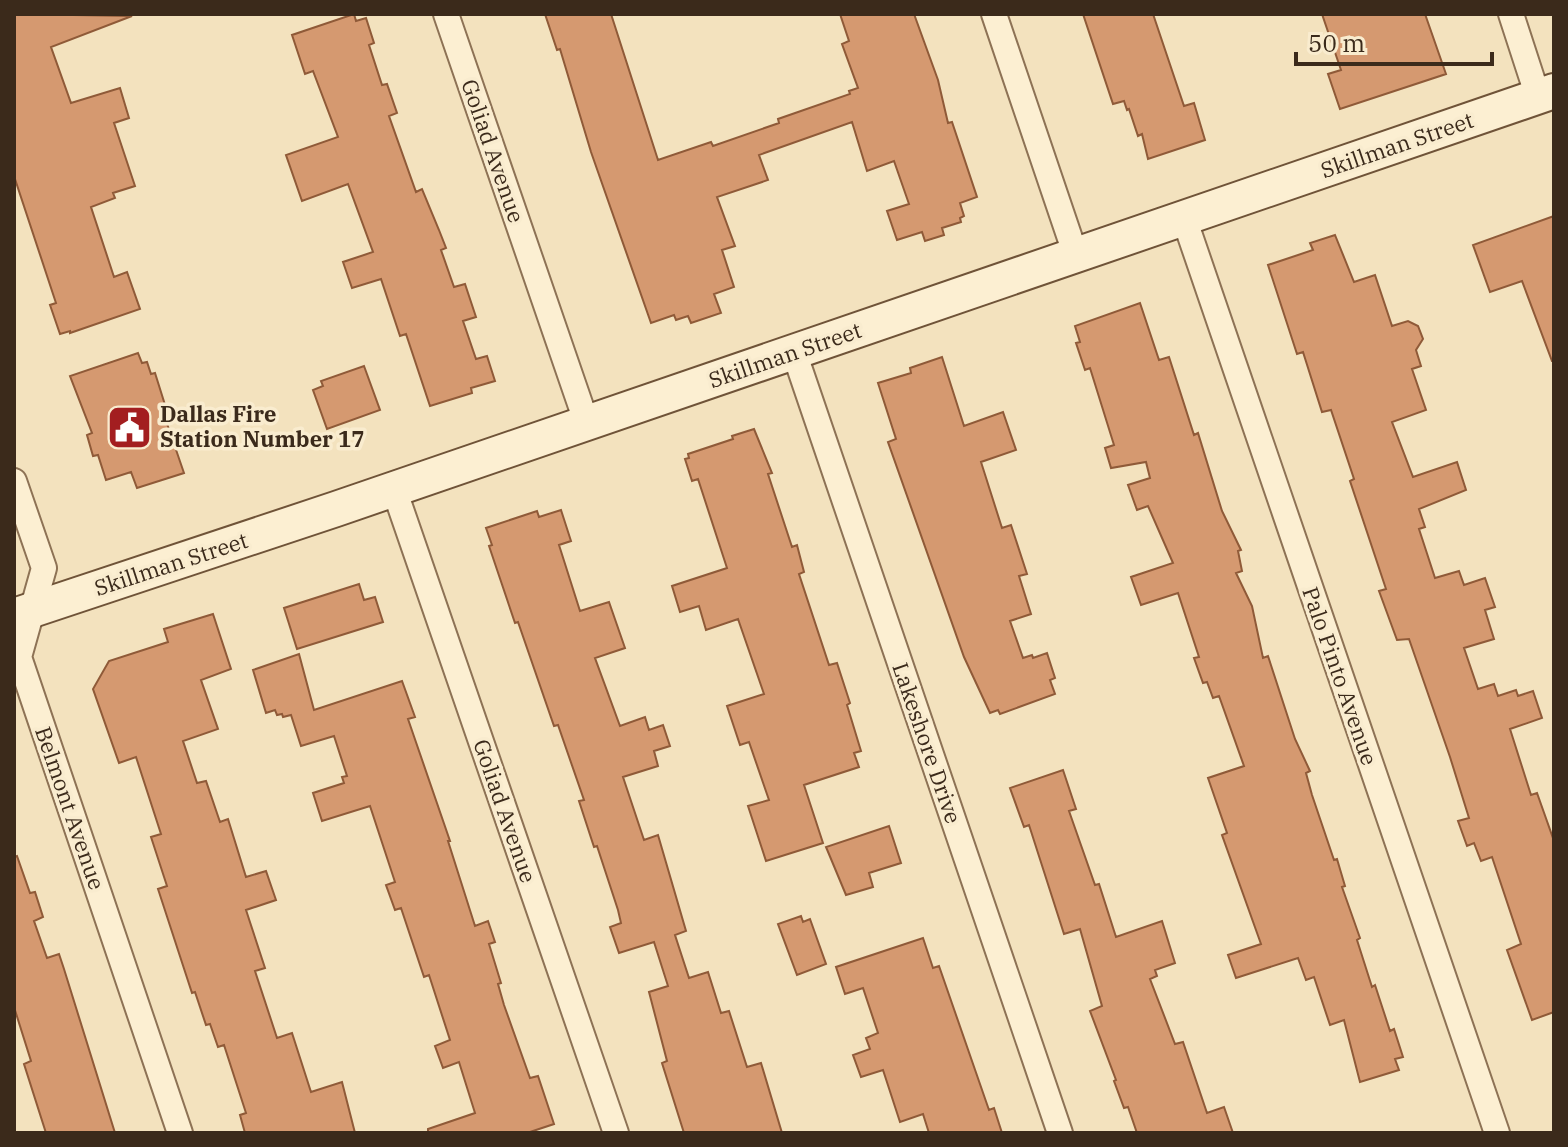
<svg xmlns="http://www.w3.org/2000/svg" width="1568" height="1147" font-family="'IBM Plex Serif',serif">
<rect width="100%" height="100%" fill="#f3e2be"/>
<!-- building -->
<path fill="#d59970" stroke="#8f5a38" stroke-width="2" d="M14 14 132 16 51 47 71 103 120 88 129 118 114 123 135 186 113 193 115 198 91 207 114 277 127 272 140 309 70 333V331L60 334 50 305 56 303 14 176Z
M354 14 356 21 366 18 374 43 369 45 382 85 387 84 397 113 389 116 416 192 422 189 439 230 446 248 441 250 454 287 465 284 476 317 463 321 476 359 487 356 495 381 471 388 472 393 430 406 406 334 400 336 381 279 352 288 343 262 373 252 348 184 302 201 286 155 338 137 313 71 305 74 292 35Z
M545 14H611L658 160 711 142 713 146 779 123 778 119 850 94 849 91 858 88 842 44 849 41 840 14H914L938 80 948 123 952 122 977 197 960 203 964 216 960 218 961 222 942 228 944 235 925 241 922 232 897 240 887 211 909 204 894 161 867 171 852 122 759 155 768 180 717 197 735 246 722 250 734 287 714 294 721 313 691 323 688 316 676 320 674 315 651 323 591 152 560 49 557 50Z
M1083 14H1153L1184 106 1194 103 1205 140 1148 159 1142 134 1138 136 1129 109 1127 110 1124 101 1113 104Z
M1322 14H1425L1446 74 1340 109 1328 74 1341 70Z
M1554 216V361H1552L1522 281 1490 292 1473 245Z
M1335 235 1354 282 1375 275 1392 326 1408 321 1418 326 1423 339 1416 350 1421 366 1412 369 1426 410 1392 422 1413 477 1457 462 1466 490 1419 509 1425 527 1419 529 1435 578 1459 571 1464 585 1485 578 1495 607 1485 610 1494 639 1464 648 1478 689 1494 684 1498 696 1516 690 1518 696 1533 691 1542 718 1510 729 1531 795 1537 793 1554 841V1012L1532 1020 1507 950 1521 944 1492 857 1481 861 1474 843 1467 846 1458 821 1469 818 1450 757 1409 639 1397 640 1379 591 1386 589 1350 481 1354 479 1331 410 1322 412 1303 352 1297 354 1268 265 1313 250 1310 243Z
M1140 303 1159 360 1169 357 1194 435 1198 433 1222 511 1241 550 1238 551 1242 571 1236 573 1252 606 1263 658 1268 656 1295 739 1310 771 1306 773 1312 795 1334 860 1337 859 1345 886 1342 887 1360 938 1357 940 1372 987 1375 985 1390 1031 1394 1029 1403 1057 1395 1059 1399 1070 1360 1082 1344 1020 1330 1025 1314 977 1306 980 1298 958 1236 978 1228 955 1261 944 1222 835 1227 833 1208 778 1244 766 1219 696 1213 698 1207 682 1203 683 1194 658 1199 657 1178 593 1141 605 1131 577 1173 563 1148 506 1137 510 1128 485 1150 478 1146 462 1111 468 1105 448 1114 445 1090 368 1085 370 1076 343 1080 342 1075 326Z
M138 353 142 363 147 362 151 374 155 373 166 408 162 409 184 473 137 488 131 472 106 480 98 455 93 456 87 435 92 433 70 376Z
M942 357 964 426 1003 412 1016 450 981 462 1002 528 1011 525 1027 574 1019 576 1031 614 1010 621 1023 658 1032 655 1033 658 1047 653 1055 678 1050 680 1055 694 1000 714 998 710 990 713 964 657 888 442 896 439 878 383 911 373 910 368Z
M364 366 380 410 327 429 313 390 323 386 321 381Z
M754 429 772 473 768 474 792 547 797 545 804 572 799 574 829 665 837 663 850 703 847 705 861 751 854 753 859 767 804 785 823 843 766 861 748 806 769 800 749 742 740 745 727 706 764 694 738 619 706 630 699 606 680 612 672 586 727 568 698 479 692 481 685 459 689 458 688 454 733 439 732 436Z
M561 510 571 541 559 545 580 611 609 602 625 648 595 658 620 726 645 717 649 730 663 725 670 746 654 751 658 766 623 777 644 840 658 835 686 931 675 935 689 978 708 972 721 1013 729 1011 747 1067 761 1063 782 1133H684L662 1063 667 1061 649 992 668 986 654 942 619 953 610 927 621 923 618 910 597 846 594 847 579 801 584 800 558 725 554 726 518 622 515 623 489 546 492 545 486 528 537 511 539 517Z
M359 584 364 600 375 597 383 622 297 649 284 608Z
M213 614 231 669 201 680 218 729 183 741 197 783 206 781 220 822 228 819 246 877 266 871 276 900 246 910 265 968 255 971 277 1038 292 1033 311 1092 342 1082 355 1133H245L240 1115 246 1113 224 1045 218 1047 210 1024 206 1025 195 992 192 993 158 889 167 886 151 837 161 834 136 757 119 763 93 689 109 661 168 642 164 629Z
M299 654 314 710 402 681 415 717 408 719 450 841H448L475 926 488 921 495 942 489 944 501 983 498 984 504 1005 530 1078 538 1076 554 1124 527 1133H428V1129L475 1113 459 1062 443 1068 435 1046 450 1040 429 975 424 977 401 908 395 910 386 885 395 882 370 806 322 821 313 793 344 783 342 777 347 776 334 736 301 746 291 715 283 717 282 714 277 715 275 710 266 713 253 670Z
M1063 770 1076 809 1069 811 1095 885 1099 884 1116 937 1162 921 1175 963 1155 970 1157 976 1150 979 1175 1044 1183 1042 1207 1113 1224 1107 1233 1133H1137L1128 1107 1124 1108 1114 1081 1116 1080 1090 1011 1102 1006 1080 929 1064 934 1029 825 1024 827 1010 788Z
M889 826 901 863 869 873 873 887 846 895 826 847Z
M17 856 30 893 35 892 43 917 34 921 47 958 59 954 64 969 115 1133H46L24 1064 31 1061 14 1007V857Z
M801 916 803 922 810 919 826 964 797 975 778 924Z
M923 938 933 968 939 966 989 1110 994 1108 1002 1133H929L923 1114 900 1122 883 1070 861 1077 853 1055 870 1049 866 1038 878 1033 863 988 845 994 836 967Z"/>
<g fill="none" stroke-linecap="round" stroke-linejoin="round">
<defs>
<path id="street" d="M446 14 587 424
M994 14 1076 256
M1511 14 1538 97
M1184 218 1497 1133
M794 352 1060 1133
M14 481 44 568 19 657 180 1133
M394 489 616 1133"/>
<path id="secondary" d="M14 616 336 509 1554 91"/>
</defs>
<!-- street casing -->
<use href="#street" stroke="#8d7255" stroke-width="28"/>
<!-- secondary casing -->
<use href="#secondary" stroke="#6f5338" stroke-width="38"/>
<!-- street -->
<use href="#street" stroke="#fcefd2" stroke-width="24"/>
<!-- secondary -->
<use href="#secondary" stroke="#fcefd2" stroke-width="34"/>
</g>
<!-- icons -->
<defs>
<symbol id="civic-square" viewBox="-11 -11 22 22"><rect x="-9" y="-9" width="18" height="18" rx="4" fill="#a31e20" stroke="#f9eccf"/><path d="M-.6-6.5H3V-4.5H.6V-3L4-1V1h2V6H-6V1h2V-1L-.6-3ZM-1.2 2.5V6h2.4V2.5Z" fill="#fff"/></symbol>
</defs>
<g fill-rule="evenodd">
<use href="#civic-square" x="104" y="402" width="51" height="51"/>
</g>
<g text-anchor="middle" stroke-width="7" stroke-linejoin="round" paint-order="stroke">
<!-- street labels -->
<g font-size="22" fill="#3b2a1b" stroke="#f9eccf">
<text transform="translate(1397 145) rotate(-19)" y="8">Skillman Street</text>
<text transform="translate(493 151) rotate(71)" y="8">Goliad Avenue</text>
<text transform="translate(785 355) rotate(-19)" y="8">Skillman Street</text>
<text transform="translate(171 564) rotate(-18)" y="8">Skillman Street</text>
<text transform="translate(1340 676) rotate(71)" y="8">Palo Pinto Avenue</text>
<text transform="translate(927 743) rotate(71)" y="8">Lakeshore Drive</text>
<text transform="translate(70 808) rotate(71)" y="8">Belmont Avenue</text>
<text transform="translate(505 811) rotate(71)" y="8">Goliad Avenue</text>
</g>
<!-- poi labels -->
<g font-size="22" font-weight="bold" fill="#3b2a1b" stroke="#f9eccf" text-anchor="start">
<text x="160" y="422">Dallas Fire<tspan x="160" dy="25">Station Number 17</tspan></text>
</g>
</g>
<!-- border -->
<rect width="1568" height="1147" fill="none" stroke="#3b2a1b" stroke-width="32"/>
<!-- scale -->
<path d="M1296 52v12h196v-12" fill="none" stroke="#3b2a1b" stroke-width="4"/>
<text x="1308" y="52" font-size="24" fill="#3b2a1b" stroke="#f9eccf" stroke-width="6" paint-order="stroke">50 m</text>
</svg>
